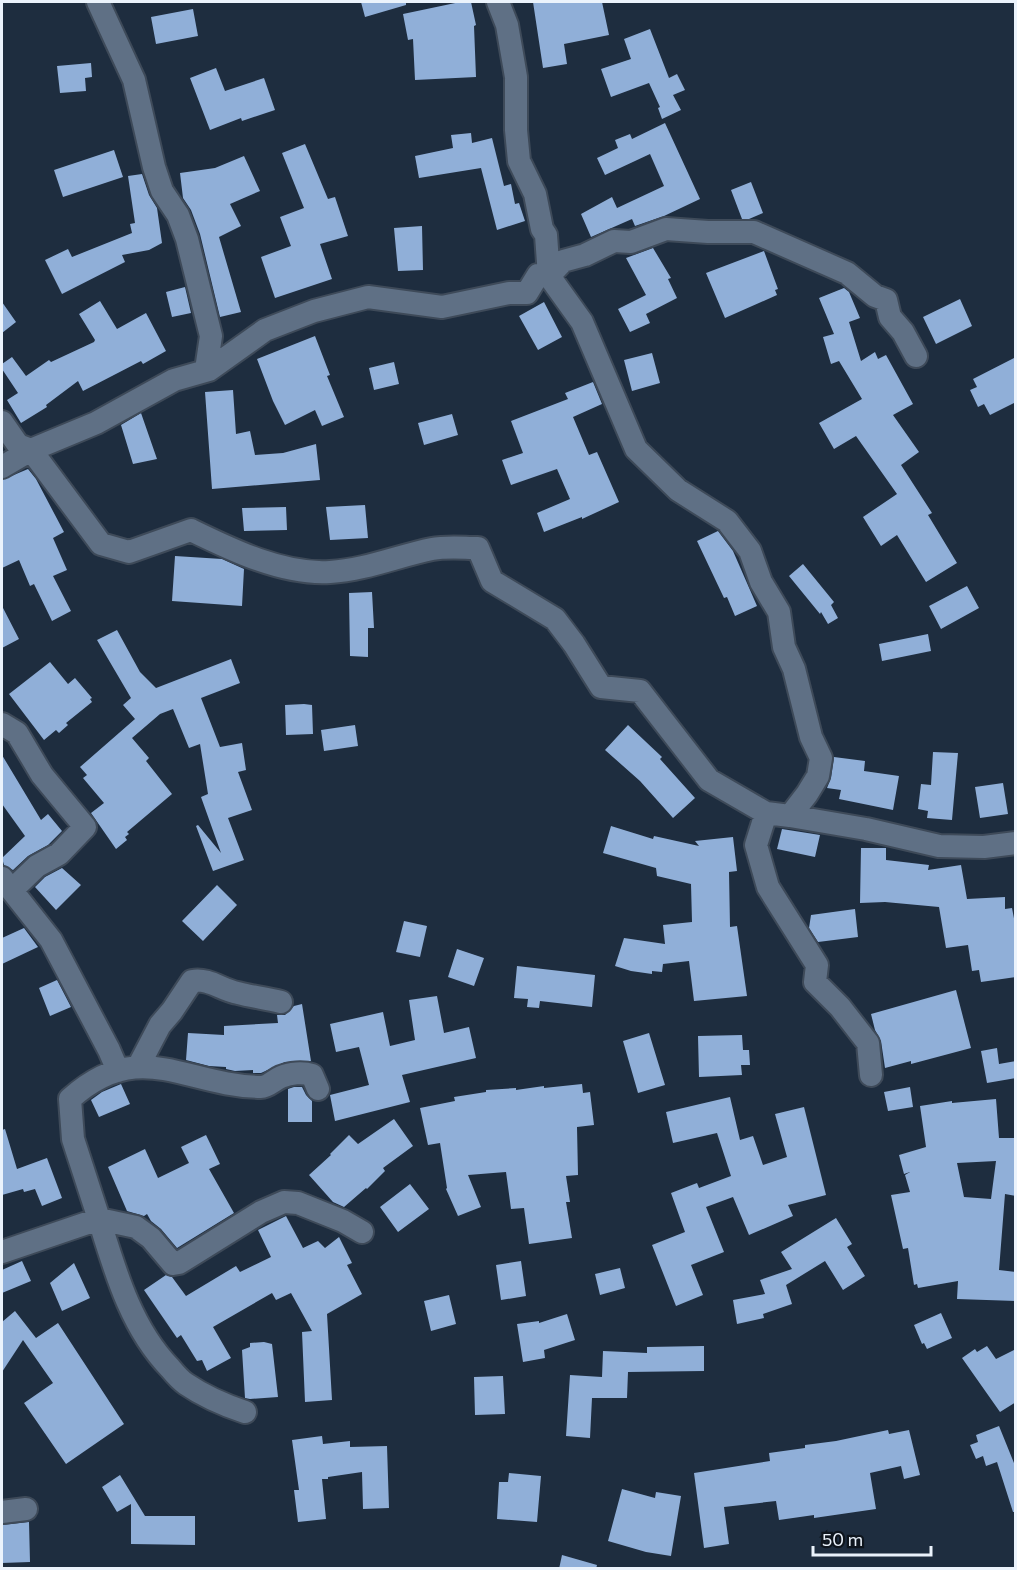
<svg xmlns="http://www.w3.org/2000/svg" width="1017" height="1570" font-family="Commissioner,sans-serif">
<rect width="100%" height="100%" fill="#1e2d3f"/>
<!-- building -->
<path fill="#90afd8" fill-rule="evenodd" d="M361 2H406V5L365 17Z
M460 2H471L476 25 474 26 476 77 415 80 413 39 408 40 403 14Z
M533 2H602L609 35 564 44 567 64 543 68Z
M193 9 198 36 156 44 151 17Z
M650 29 669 78 677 74 685 90 673 95 681 110 662 119 658 108 660 107 649 83 611 97 601 69 631 59 624 39Z
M91 63 92 77 85 78 86 91 60 93 57 66Z
M216 68 225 91 264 78 275 110 242 121 241 118 210 130 190 78Z
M665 123 700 199 664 216 635 226 632 219 591 237 581 214 612 197 617 208 664 186 650 154 605 175 597 158 618 148 615 140 630 134 632 139Z
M471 133 472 143 492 138 504 186 511 184 515 204 519 203 525 221 497 230 481 168 419 178 415 156 453 148 451 135Z
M305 144 328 199 335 197 348 236 320 244 332 279 275 298 261 257 291 246 280 217 304 208 282 153Z
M114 150 123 177 63 197 54 170Z
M244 156 260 191 230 204 241 226 219 237 241 312 220 317 200 234 191 210 183 198 180 173 215 168Z
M142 174 149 195 157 208 162 243 149 250 122 255 125 262 62 294 45 260 68 249 72 257 132 233 130 224 135 223 128 176Z
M751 182 763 213 749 219H742L731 190Z
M422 226 423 270 398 271 394 228Z
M653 248 671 278 668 279 677 298 646 314 650 323 630 332 618 309 646 295 626 258Z
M764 251 778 289 775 290 777 295 725 318 706 273Z
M185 287 191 313 172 317 166 292Z
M844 288 849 292 860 318 849 322 861 361 875 352 878 359 886 355 913 404 893 415 919 452 901 465 932 513 928 515 957 563 926 582 897 535 881 546 863 517 897 494 856 436 834 449 819 423 862 399 839 361 831 364 823 337 834 334 819 298Z
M960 299 972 326 936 344 923 317Z
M100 301 117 329 146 313 166 351 143 364 141 361 83 391 78 381 46 405 47 407 21 423 7 400 18 393 2 369V364L12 357 26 376 49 360 51 362 94 342 95 340 79 314Z
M2 302 16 322 2 333Z
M544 302 562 337 538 350 519 316Z
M315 336 330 375 327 376 344 417 322 426 315 410 285 425 273 401 257 359Z
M652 353 660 383 632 391 624 360Z
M1016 357V402L990 415 984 404 978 407 970 390 977 387 973 379Z
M394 362 399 384 374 390 369 368Z
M593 382 602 404 573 417 589 455 597 452 619 502 582 519V517L544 532 537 513 570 499 557 469 511 485 502 460 523 453 511 421 568 399 565 393Z
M233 390 236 434 250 431 255 455 283 453 316 444 320 480 212 489 205 392Z
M141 413 157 459 133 464 121 425Z
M452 414 458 435 424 445 418 423Z
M28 469 36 479 64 532 53 538 67 570 53 576 71 611 52 621 34 584 30 586 19 560 2 568V480Z
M365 505 368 538 330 540 326 507Z
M286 507 287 530 244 531 242 508Z
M718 531 733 551 757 606 735 616 727 597 724 598 697 541Z
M175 556 222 559 244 569 242 606 172 601Z
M803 564 834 602 831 605 838 618 828 624 821 612 820 614 789 576Z
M967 586 979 608 941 629 929 606Z
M372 592 374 628H368V657L350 656 349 593Z
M2 606 19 639 2 648Z
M117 630 140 672 156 688 231 659 240 683 201 698 220 747 242 743 246 770 238 772 252 810 228 818 244 860 213 871 196 826 198 825 221 853 201 797 208 794 200 744 189 748 173 709 160 714 132 738 149 758 146 761 172 794 127 832 129 834 125 837 127 840 116 849 91 813 104 803 83 778 87 775 80 767 135 719 123 705 131 698 97 640Z
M928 634 931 651 882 661 879 644Z
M50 662 68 684 75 678 92 698 90 699 92 702 66 723 68 725 59 733 56 730 44 740 9 694Z
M304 704 312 705 313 734 286 735 285 705Z
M355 725 358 746 324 751 321 730Z
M628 725 662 757 660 759 695 798 673 818 640 781 605 750Z
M933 752 958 753 952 820 927 818 928 811 918 809 921 784 931 785Z
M2 755 41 820 48 814 62 831 48 845 28 856 13 870 4 865 2 858 25 836 2 804Z
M834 757 865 761 864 771 899 776 893 810 839 799 841 790 827 788 831 778Z
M1003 783 1008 814 980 818 975 787Z
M611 826 653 839 654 836 699 846 695 841 733 837 737 871 729 872 730 927 737 926 747 996 694 1001 689 961 663 964 662 972 652 971V974L631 971 615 966 624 938 665 944 663 925 692 922 691 884 657 876 656 868 603 853Z
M782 829 820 835 815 857 777 849Z
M861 848H886V860L929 865 928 870 961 865 967 899 1005 897V909L1012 908 1016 929V977L981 982 979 970 972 971 968 945 946 948 939 907 885 902 860 903Z
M62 868 81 885 56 910 35 887 45 877Z
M217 885 237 905 203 941 182 921Z
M855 909 858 937 818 942 809 928 811 915Z
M404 921 427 926 420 957 396 952Z
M24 928 38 947 2 964V938Z
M457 949 484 958 474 986 448 977Z
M517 966 595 975 592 1007 540 1001 539 1008 527 1007 528 999 514 998Z
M57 980 71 1007 50 1016 39 988Z
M956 990 971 1048 911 1064V1061L885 1068 881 1041 875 1030 871 1014Z
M437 996 444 1033 469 1027 476 1058 402 1075 410 1102 335 1121 330 1095 369 1085 359 1047 336 1052 330 1024 383 1012 390 1046 415 1040 409 1000Z
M302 1004 311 1061 285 1062 261 1073H253V1070L235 1071 226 1069V1067L209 1066 186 1060 188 1033 224 1035V1026L278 1023 277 1015H285L294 1006Z
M649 1033 665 1085 638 1093 623 1041Z
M742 1035 743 1050H749L750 1065H741L742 1075 699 1077 698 1036Z
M997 1048 999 1064 1016 1061V1078L987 1083 981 1051Z
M121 1084 130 1104 99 1117 91 1100 102 1092Z
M582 1084 583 1093 590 1092 594 1125 577 1127 578 1175 566 1176 570 1202H566L572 1238 529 1244 524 1208 511 1209 506 1172 468 1175 481 1207 458 1216 446 1189 447 1188 440 1143 428 1145 420 1108 455 1101 454 1097 486 1092V1090L516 1088V1090L544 1086V1088Z
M294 1087H302L306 1095 312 1101V1122H288V1089Z
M910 1087 913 1107 888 1111 884 1092Z
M730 1097 740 1140 753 1136 763 1165 787 1157 775 1114 804 1107 826 1195 788 1205 793 1216 749 1235 733 1197 706 1207 724 1252 691 1265 703 1295 676 1306 652 1245 685 1232 671 1193 697 1183 699 1188 731 1176 717 1133 673 1143 666 1112Z
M996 1099 999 1138H1016V1196L1005 1194 999 1270 1016 1272V1301L957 1299 958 1281 918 1288 917 1284 914 1285 908 1248 903 1249 891 1195 910 1192 905 1175 910 1172 904 1174 899 1155 926 1147 920 1106 952 1101V1103ZM996 1161 991 1199 964 1197 957 1163Z
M394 1119 413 1146 383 1168 385 1171 367 1189 366 1188 344 1207 333 1202 309 1175 331 1155 330 1154 349 1135 358 1144Z
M5 1129 17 1169 47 1158 62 1198 42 1206 35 1189 24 1192 23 1189 2 1195V1130Z
M206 1135 220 1164 209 1169 234 1213 177 1248 161 1229 151 1221 147 1214 144 1216 127 1211 108 1167 145 1149 158 1178 189 1163 181 1147Z
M410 1184 429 1209 398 1232 380 1207Z
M286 1216 303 1248 318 1241 325 1248 339 1237 352 1263 347 1265 362 1294 327 1314 332 1400 305 1402 302 1332 312 1331 291 1293 276 1300 272 1293 213 1327 231 1358 207 1371 202 1360 197 1361 181 1335 177 1338 144 1290 166 1275 172 1277 186 1296 236 1266 240 1272 271 1257 258 1230Z
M836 1218 852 1244 847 1247 865 1276 843 1290 825 1261 786 1285 792 1304 763 1314 764 1318 737 1324 733 1300 765 1294 760 1280 792 1269 781 1252Z
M22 1261 31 1281 2 1293V1270Z
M521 1261 526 1296 501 1300 496 1265Z
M74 1263 90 1298 62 1311 50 1283Z
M620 1268 625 1288 600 1295 595 1274Z
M449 1295 456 1324 431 1331 424 1301Z
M15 1311 36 1338 58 1323 124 1424 66 1464 24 1403 53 1383 23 1340 2 1372V1322Z
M941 1313 952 1338 927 1349 924 1343 922 1344 914 1325Z
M567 1314 575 1340 544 1350 545 1358 523 1362 517 1324 539 1321V1323Z
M264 1342 272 1344 278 1397 250 1399 245 1398 242 1350 250 1347V1343Z
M704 1346V1371L628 1372 627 1398H592L590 1438 566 1436 570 1375 602 1377 603 1351 647 1353V1347Z
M987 1346 996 1359 1016 1349V1402L1000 1412 962 1358 975 1349 977 1352Z
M503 1376 505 1414 475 1415 474 1377Z
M999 1426 1016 1468V1512H1013L997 1462 986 1466 983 1456 976 1459 970 1445 978 1442 976 1435Z
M888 1430 889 1434 909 1430 920 1475 904 1479 901 1466 870 1473 876 1509 814 1518V1515L779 1520 776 1501 724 1507 729 1544 704 1548 694 1473 770 1461 769 1453 805 1448V1445L836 1441Z
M322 1436 323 1444 350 1441V1447L387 1446 389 1508 363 1509 362 1472 328 1477V1479H322L326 1519 298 1522 294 1490H299L292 1440Z
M509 1473 541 1476 537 1522 497 1519 499 1482H508Z
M120 1475 145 1516H195V1545L131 1544V1504L117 1512 102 1487Z
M622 1489 655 1498 656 1492 681 1496 671 1556 646 1552 608 1541Z
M29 1522 30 1562 2 1563V1525Z
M562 1555 597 1565 596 1569H559Z"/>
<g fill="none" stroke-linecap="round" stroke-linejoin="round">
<defs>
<path id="minor" d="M98 2 134 80 154 167 162 191 178 215 187 239 211 336 207 363 209 370
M498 2 507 25 516 77V130L519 161 535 194 542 229 546 235 549 276 582 322 636 449 678 490 727 521 750 551 761 582 779 612 784 647 794 669 811 737 821 758 818 776 807 794 790 816
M2 422 18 445 31 450 101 544 129 552 191 530C232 550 283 575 330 572 365 570 398 556 432 549 447 546 464 548 478 548L492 581 555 619 574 644 601 687 640 691 709 780 766 813 790 816 866 829 939 846 984 847 1016 843
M2 467 31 450 96 423 174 380 209 370 265 330 314 311 368 297 442 307 509 293H527L538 275 549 276 563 261 585 255 614 241 631 242 666 229 708 232H754L847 273 875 296 886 300 890 317 903 332 916 356
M2 724 17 733 42 775 85 827 59 854 37 866 12 890
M766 813 756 845 768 887 817 965 815 982 840 1007 868 1043 871 1075
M2 878 51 940 109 1050 118 1071
M138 1067 160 1025 172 1011 192 981C210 978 221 990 238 993 252 997 266 998 281 1002
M318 1089 312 1075C303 1072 290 1073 281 1077 274 1080 268 1087 261 1087 185 1086 140 1036 70 1099L73 1139 99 1219 136 1227 151 1238 173 1264 179 1263 261 1212 284 1202 298 1203 343 1221 362 1232
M2 1252 99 1219C115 1271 131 1328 170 1368 175 1374 180 1380 186 1384 205 1397 224 1405 245 1412
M2 1512 26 1509"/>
</defs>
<!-- minor casing -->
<use href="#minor" stroke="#3e4a59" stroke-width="26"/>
<!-- minor -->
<use href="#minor" stroke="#5f7085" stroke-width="22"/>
</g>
<!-- border -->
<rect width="1017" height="1570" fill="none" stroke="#ebf3fc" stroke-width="6"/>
<!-- scale -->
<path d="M813 1546v9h118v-9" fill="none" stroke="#ebf3fc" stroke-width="3"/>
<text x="822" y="1546" font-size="18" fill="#ebf3fc" stroke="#0e151d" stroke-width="4.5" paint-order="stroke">50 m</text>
</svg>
